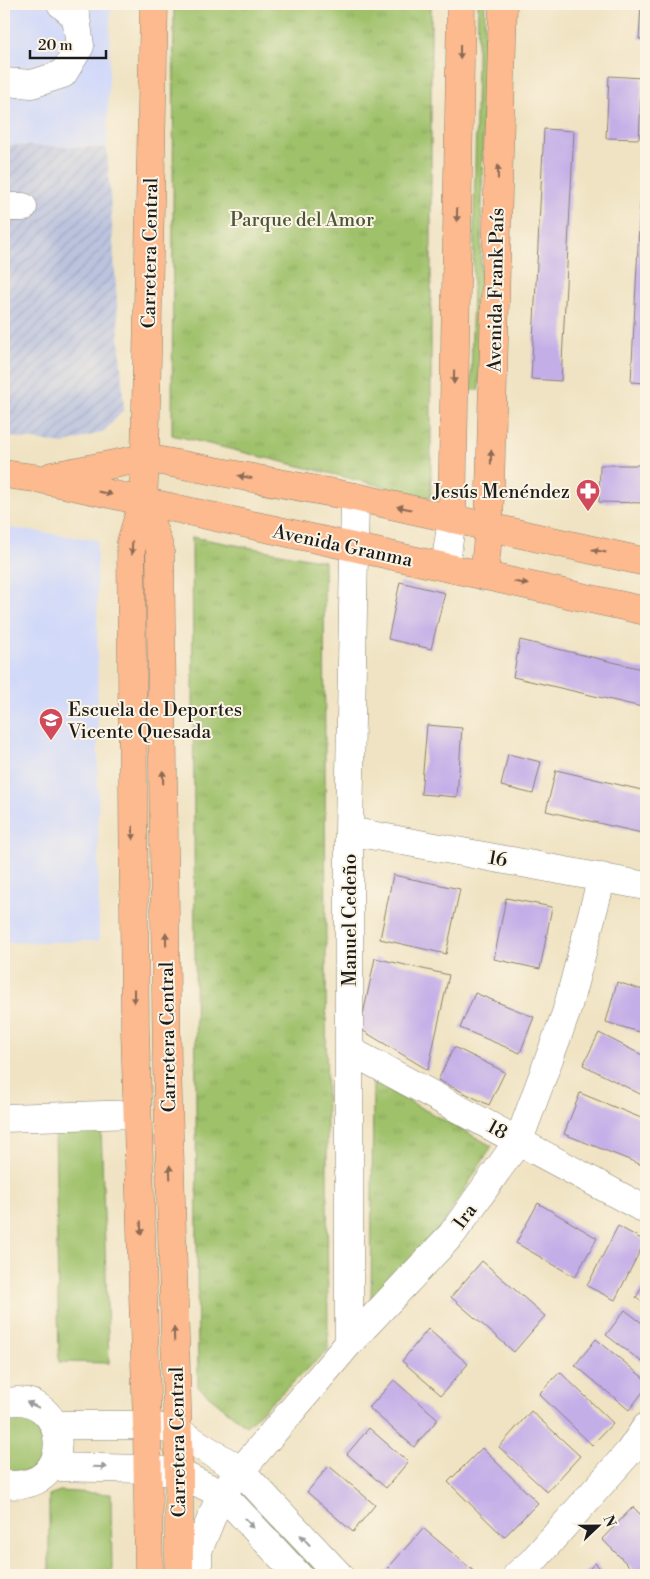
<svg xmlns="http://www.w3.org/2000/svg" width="650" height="1579" font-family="'Libre Bodoni',serif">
<defs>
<pattern id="industrial-furrows" width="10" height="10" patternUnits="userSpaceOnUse" patternTransform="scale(1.25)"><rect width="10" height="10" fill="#bbc3de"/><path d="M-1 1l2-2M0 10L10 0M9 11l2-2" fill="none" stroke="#a0a7be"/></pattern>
<pattern id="grass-tufts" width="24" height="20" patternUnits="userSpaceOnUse" patternTransform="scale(1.25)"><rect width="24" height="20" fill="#9fc16a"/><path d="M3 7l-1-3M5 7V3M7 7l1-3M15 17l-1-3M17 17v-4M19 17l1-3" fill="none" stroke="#88a55b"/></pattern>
</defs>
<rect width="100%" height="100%" fill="#fcf5e5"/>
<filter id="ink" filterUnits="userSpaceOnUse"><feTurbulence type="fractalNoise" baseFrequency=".02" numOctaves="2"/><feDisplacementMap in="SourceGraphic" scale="10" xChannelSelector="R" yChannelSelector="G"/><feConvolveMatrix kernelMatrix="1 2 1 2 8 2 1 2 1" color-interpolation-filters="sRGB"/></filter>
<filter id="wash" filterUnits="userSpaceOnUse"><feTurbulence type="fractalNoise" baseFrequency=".0096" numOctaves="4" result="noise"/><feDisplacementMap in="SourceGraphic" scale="20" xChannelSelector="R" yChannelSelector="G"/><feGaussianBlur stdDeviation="1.12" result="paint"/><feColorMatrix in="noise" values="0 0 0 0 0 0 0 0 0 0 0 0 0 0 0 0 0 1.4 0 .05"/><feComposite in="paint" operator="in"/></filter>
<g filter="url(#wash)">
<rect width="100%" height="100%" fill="#f0e3c3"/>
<!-- built -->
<path fill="#d1d9f9" d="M4 4H111L107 148 4 145Z
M4 527 97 540 99 941 4 943Z"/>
<!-- industrial -->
<path fill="url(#industrial-furrows)" d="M4 145 107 148 124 410 103 432 63 444 4 436Z"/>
<!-- grass -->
<path fill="url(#grass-tufts)" stroke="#5e6e43" d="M174 4H431V498L172 435Z
M192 537 324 561 328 1350 246 1426 198 1387Z
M373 1082 492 1146 440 1228 371 1310Z"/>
<!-- garden -->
<path fill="#9fc16a" stroke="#5e6e43" d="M478 4H485L479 390H471Z
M55 1126 101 1127 109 1363 59 1362Z
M6 1412 35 1418 46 1435 44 1456 29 1471H4V1413Z
M60 1491 111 1494 112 1575H49V1495Z
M263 1511 323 1575H313L258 1516Z"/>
<g id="blocks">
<!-- building -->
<path fill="#c4aee8" d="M641 4H646V39H639Z
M609 76 642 78 639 139 606 138Z
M544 129 574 131 561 381 531 379Z
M641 188 646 189V383L631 382Z
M600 465H646V503L599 502Z
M400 582 445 593 431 649 388 639Z
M520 640 646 670V708L513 677Z
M427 725 462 728 457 797 421 794Z
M508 754 541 762 533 794 501 786Z
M556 770 646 791V834L546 811Z
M393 875 460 889 446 954 380 939Z
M506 898 552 907 540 969 494 959Z
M375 958 449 975 428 1070 360 1029Z
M617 982 646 991V1034L606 1022Z
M475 993 534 1017 520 1053 460 1028Z
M599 1033 646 1057V1097L583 1065Z
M454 1047 505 1072 489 1105 438 1080Z
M580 1093 646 1120V1153L642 1165 564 1134Z
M538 1203 597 1238 575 1277 516 1243Z
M618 1226 645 1241 615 1300 587 1286Z
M482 1261 545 1316 514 1352 451 1297Z
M646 1279V1304L636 1298Z
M625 1310 646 1326V1365L606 1335Z
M428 1329 468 1364 441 1395 402 1361Z
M596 1339 646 1380V1388L629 1410 575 1365Z
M560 1372 613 1423 592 1445 539 1394Z
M394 1380 438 1419 414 1447 369 1408Z
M531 1411 580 1456 547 1492 499 1447Z
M369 1428 408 1462 386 1488 347 1454Z
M482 1448 538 1503 504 1537 448 1482Z
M329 1466 375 1505 353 1532 307 1492Z
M633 1507 646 1520V1575H638L602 1539Z
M423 1528 476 1573 475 1575H382Z
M595 1563 607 1575H583Z"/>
</g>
</g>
<g filter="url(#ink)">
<use href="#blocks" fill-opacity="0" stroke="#868070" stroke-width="1"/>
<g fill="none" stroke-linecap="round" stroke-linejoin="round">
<defs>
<path id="minor" d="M4 82 32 84 63 74 80 46 76 17 61 4
M4 207H23
M445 567 452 519
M349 831 646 886
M349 1050 646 1210
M4 1118 137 1114
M349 1343V831L355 497
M4 1403C70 1386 81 1495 4 1484
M54 1425H147L177 1431 240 1470 339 1575
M51 1467 148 1469 179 1473 221 1494 229 1501 298 1575
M198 1575V1551L221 1494 349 1343 452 1234 519 1140 566 1013 602 877
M517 1575 531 1563 629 1452 646 1427"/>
<path id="major" d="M4 474 41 479 646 611
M52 476 145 458 355 497 646 562
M452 519 461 4
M484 576 489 527 503 4"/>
<path id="highway" d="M143 501 160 549 167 1065 179 1473V1575
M149 1575 147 1425 135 1030 131 542 143 501 145 458 154 4"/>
</defs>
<!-- minor casing -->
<use href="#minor" stroke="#868070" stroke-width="29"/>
<!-- major casing -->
<use href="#major" stroke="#868070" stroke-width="29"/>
<!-- highway casing -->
<use href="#highway" stroke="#868070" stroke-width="29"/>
<!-- minor -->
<use href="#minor" stroke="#fff" stroke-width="28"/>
<!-- major -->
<use href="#major" stroke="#fcba8e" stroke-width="28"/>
<!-- highway -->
<use href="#highway" stroke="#fcba8e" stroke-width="28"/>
</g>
<!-- one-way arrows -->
<defs><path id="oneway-solid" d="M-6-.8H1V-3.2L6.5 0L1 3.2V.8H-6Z" transform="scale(1.25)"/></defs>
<g fill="#8c6b55">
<use href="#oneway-solid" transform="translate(460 52) rotate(91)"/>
<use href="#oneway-solid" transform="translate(498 172) rotate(-89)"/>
<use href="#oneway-solid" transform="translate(457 215) rotate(91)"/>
<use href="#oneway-solid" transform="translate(454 377) rotate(91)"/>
<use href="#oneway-solid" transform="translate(491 457) rotate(-89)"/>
<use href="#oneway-solid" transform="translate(245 477) rotate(-170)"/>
<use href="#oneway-solid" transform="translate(105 493) rotate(12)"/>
<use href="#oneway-solid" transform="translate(404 508) rotate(-168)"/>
<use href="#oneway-solid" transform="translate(132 548) rotate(92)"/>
<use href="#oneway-solid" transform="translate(599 551) rotate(-168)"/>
<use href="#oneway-solid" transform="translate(521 583) rotate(12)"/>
<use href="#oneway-solid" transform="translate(163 777) rotate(-91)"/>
<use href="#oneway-solid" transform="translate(133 833) rotate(90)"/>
<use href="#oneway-solid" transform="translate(166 939) rotate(-91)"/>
<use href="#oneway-solid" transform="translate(134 996) rotate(90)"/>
<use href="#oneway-solid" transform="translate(170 1172) rotate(-92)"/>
<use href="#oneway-solid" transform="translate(141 1228) rotate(88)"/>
<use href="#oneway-solid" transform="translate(174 1334) rotate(-92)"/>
</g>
<g fill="#999">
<use href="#oneway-solid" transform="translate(33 1405) rotate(-155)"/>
<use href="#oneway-solid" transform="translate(100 1467) rotate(1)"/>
<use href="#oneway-solid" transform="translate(249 1523) rotate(47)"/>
<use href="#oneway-solid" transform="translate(305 1540) rotate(-133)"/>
</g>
</g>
<!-- icons -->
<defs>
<symbol id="pharmacy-pin" viewBox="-11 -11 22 30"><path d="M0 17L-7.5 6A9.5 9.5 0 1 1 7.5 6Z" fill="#d1495b" stroke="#fcf5e5"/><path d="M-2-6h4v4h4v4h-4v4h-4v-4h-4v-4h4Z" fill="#fff"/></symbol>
<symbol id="school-pin" viewBox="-11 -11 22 30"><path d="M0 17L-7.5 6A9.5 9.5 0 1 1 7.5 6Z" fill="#d1495b" stroke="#fcf5e5"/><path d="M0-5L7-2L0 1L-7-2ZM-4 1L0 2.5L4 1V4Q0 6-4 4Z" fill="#fff"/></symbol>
</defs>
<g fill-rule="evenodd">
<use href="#pharmacy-pin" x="574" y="477" width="28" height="38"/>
<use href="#school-pin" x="37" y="706" width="28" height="38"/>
</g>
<g text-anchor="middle" stroke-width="4" stroke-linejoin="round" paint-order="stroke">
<!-- park labels -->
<g font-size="19" fill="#4a5637" stroke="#fcf5e5">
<text x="302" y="226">Parque del Amor</text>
</g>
<!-- street labels -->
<g font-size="19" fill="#1c1c1c" stroke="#fcf5e5">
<text transform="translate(149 253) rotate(-89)" y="7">Carretera Central</text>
<text transform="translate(495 290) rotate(-89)" y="7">Avenida Frank País</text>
<text transform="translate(343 545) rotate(12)" y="7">Avenida Granma</text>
<text transform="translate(498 858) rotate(10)" y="7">16</text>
<text transform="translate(349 920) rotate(-90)" y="7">Manuel Cedeño</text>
<text transform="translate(167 1037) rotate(-91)" y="7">Carretera Central</text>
<text transform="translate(498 1129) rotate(28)" y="7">18</text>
<text transform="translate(464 1216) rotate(-54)" y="7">1ra</text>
<text transform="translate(177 1442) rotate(-91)" y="7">Carretera Central</text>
</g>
<!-- poi labels -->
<g font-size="19" fill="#1c1c1c" stroke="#fcf5e5" text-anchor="end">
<text x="570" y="498">Jesús Menéndez</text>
<text x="68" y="716" text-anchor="start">Escuela de Deportes<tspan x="68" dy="22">Vicente Quesada</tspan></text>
</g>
</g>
<!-- margin -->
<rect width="650" height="1579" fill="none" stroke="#fcf5e5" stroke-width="20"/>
<!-- north arrow -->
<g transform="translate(598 1526) rotate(68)" stroke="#fcf5e5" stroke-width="4" paint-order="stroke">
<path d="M0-4L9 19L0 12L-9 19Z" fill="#1c1c1c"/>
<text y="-8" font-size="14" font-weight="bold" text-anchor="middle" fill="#1c1c1c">N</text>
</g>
<!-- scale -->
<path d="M30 50v8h76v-8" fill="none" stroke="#1c1c1c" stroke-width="2.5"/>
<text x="38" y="50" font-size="15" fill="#1c1c1c" stroke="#fcf5e5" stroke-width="4" paint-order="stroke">20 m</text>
</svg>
